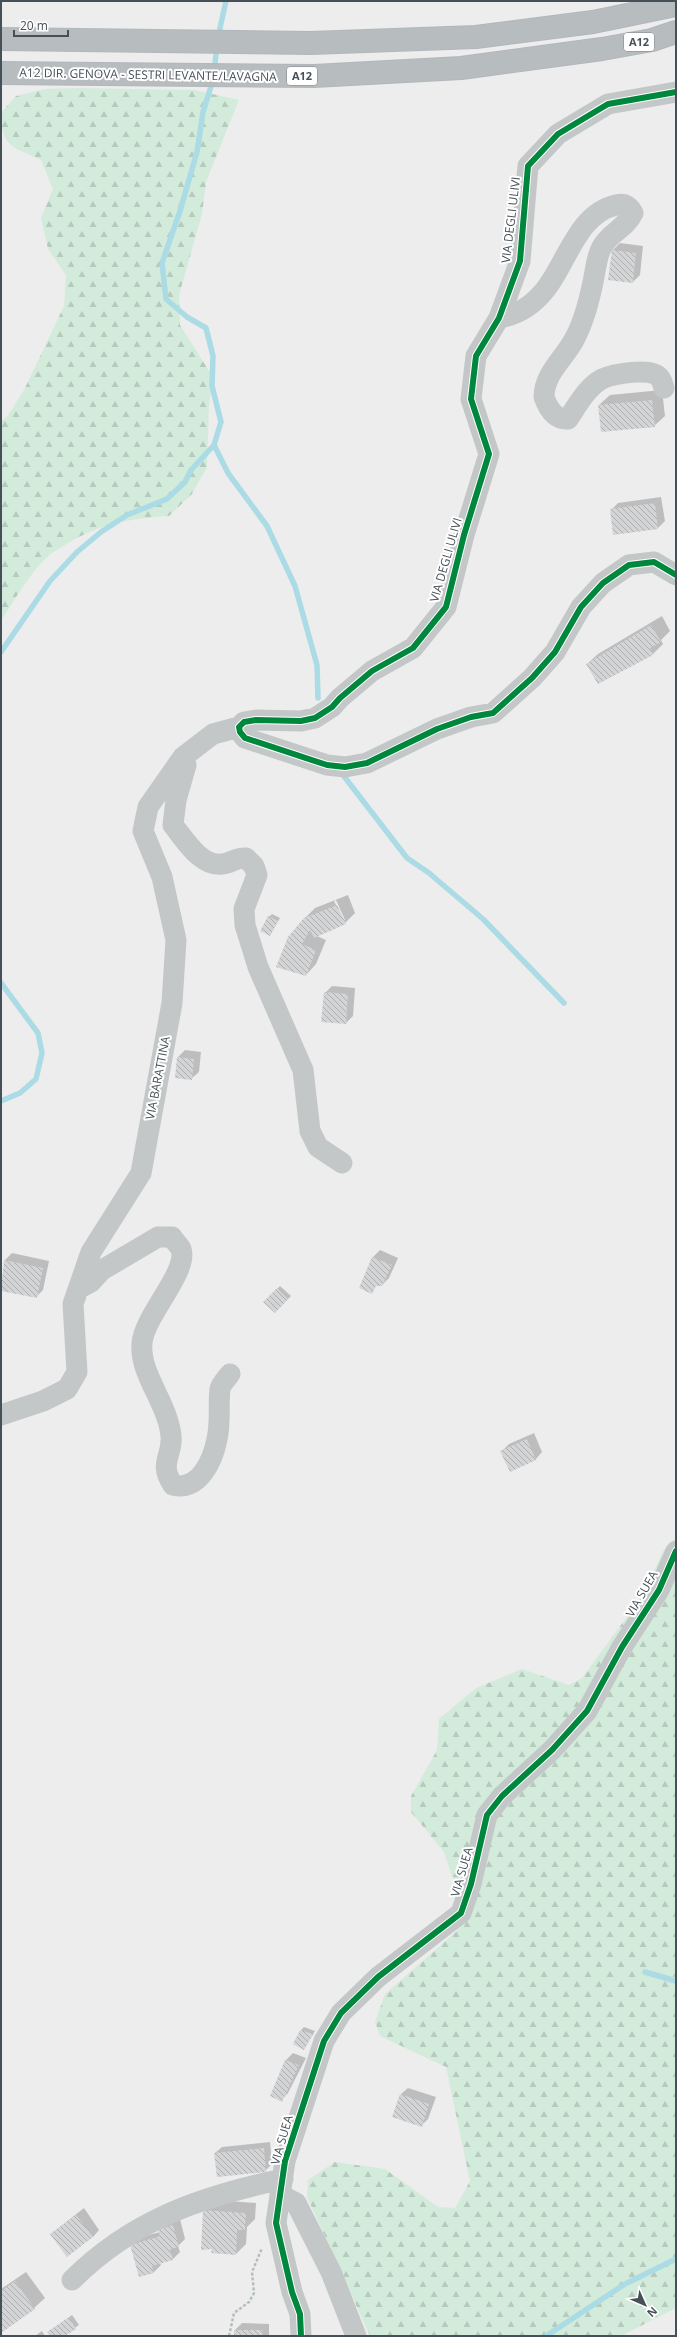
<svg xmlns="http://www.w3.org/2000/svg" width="677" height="2337" font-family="'Open Sans',sans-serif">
<defs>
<pattern id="forest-firs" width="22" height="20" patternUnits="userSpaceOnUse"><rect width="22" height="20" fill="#d3ebdb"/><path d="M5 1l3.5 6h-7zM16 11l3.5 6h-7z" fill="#b6cbbe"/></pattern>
<pattern id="building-back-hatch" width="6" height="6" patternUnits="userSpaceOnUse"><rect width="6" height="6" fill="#d3d4d6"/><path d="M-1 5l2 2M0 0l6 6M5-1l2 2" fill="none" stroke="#adaeb0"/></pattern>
</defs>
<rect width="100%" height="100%" fill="#ededed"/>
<!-- forest -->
<path fill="url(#forest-firs)" d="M75 88 195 90 239 100 206 182 202 214 179 295 180 325 213 377 209 405 207 467 192 494 169 516C129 519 100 523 65 545 59 549 52 552 47 557 28 576 15 599 1 621V421L7 417 24 390 64 306 66 275 48 249 41 218 53 189 41 160C14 147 1 148 1 113L16 96 45 89Z
M676 1539V2308L621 2336H370L307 2197 308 2180 335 2162 385 2169 438 2207 455 2208 470 2181 446 2067 380 2036 375 2022 385 1994 457 1931 454 1882 444 1852 411 1812V1796L437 1750 439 1719 476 1688 522 1669 569 1685 582 1678 643 1595 663 1551Z"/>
<!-- shadow -->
<path fill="#0003" fill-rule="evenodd" d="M620 243 643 246 640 275 633 282 613 250Z
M662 390 665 416 654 426 599 405 610 395Z
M661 497 665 521 658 528 611 510 618 503Z
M662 616 670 631 661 640 663 644 653 654 598 683 587 664 598 654Z
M348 895 355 913 345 923 317 936 326 940 316 964 306 975 277 967 305 918 315 908ZM336 900 345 920H343L334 901Z
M272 914 280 918 270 935 269 917Z
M332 986 355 988 353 1016 346 1023 325 993Z
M185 1050 201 1052 199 1072 192 1078 178 1057Z
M380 1250 398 1258 389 1278 382 1285 364 1279 373 1257Z
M12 1253 49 1261 43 1290 36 1297 1 1290 5 1260Z
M280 1286 291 1296 275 1312 264 1302Z
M534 1433 542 1452 536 1459 502 1451 509 1444Z
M304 2027 315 2031 304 2049 301 2030Z
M293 2053 306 2058 288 2093 281 2100 271 2096 286 2060Z
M408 2088 436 2097 428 2119 421 2126 401 2094Z
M270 2142 272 2164 265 2171 215 2153 222 2147Z
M214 2200 256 2203 255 2219 247 2227 246 2244 236 2254 213 2247 204 2211Z
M84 2208 99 2230 93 2237 51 2234Z
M180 2219 185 2239 178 2246 180 2252 173 2259 160 2263 161 2265 154 2272 132 2245 138 2238 160 2232 159 2230Z
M26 2272 45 2298 34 2308 1 2332V2289Z
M72 2315 79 2325 63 2336H51L49 2332Z
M242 2323 269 2324V2336H235V2330Z
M42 2331 45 2336H35Z"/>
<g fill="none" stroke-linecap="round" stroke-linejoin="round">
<!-- stream -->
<path stroke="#abdbe5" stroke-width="5.5" d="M218 37 226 1
M214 71 217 46
M214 445 228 473 267 526 295 586 317 665 318 698
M1 652 50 581 77 552 101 532 127 515 167 499 185 482 191 470 214 445 221 422 212 386 213 356 206 328 187 317 166 299 162 263 180 211 197 152 203 112 213 80
M343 775 407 858 429 873 483 919 564 1003
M1 983 38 1033 42 1053 36 1079 20 1093 1 1101
M645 1972 676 1981
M546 2336 625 2284 676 2259"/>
</g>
<!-- building -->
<path fill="url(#building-back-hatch)" d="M612 250 636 253 633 283 608 280Z
M652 400 655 427 601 432 598 405Z
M655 503 658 529 613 535 610 509Z
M651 625 661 642 650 648 653 655 598 684 586 664Z
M337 905 346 924 314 938 310 930 302 944 316 950 306 976 276 967 288 937 304 918Z
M268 916 278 921 270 936 260 931Z
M324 992 348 994 346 1024 321 1022Z
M177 1057 194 1059 192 1080 175 1078Z
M372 1257 392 1265 382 1286H376L372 1294 359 1288Z
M4 1260 43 1268 37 1298 1 1291Z
M277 1288 288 1299 275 1313 263 1302Z
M527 1439 536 1460 510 1472 500 1451Z
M300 2030 313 2034 304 2050 293 2044Z
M285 2060 299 2065 282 2102 270 2096Z
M400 2094 429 2104 422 2127 392 2117Z
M264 2148 266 2172 217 2177 214 2153Z
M203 2210 246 2213 245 2230H237L236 2255 211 2253 212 2249 201 2250Z
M76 2215 93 2237 67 2257 50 2234Z
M173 2225 179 2247 170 2249 173 2260 152 2266 154 2273 139 2277 130 2245 160 2236 158 2230Z
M15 2281 35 2309 1 2333V2291Z
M69 2317 76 2329 65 2336H50L47 2332Z
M234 2330H263L262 2336H234Z"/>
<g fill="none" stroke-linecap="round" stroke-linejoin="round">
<defs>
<path id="highway" d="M1 39 311 43 476 37 593 22 676 5
M1 73 314 76 461 68 602 49 652 40 676 32"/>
</defs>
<!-- highway casing -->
<use href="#highway" stroke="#b2b7bc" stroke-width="24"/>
<!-- path -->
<path stroke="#b4bfbb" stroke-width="2.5" stroke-dasharray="3 2" stroke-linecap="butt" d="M229 2336 234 2313 249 2302 254 2293 252 2272 262 2248"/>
<!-- minor -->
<path stroke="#c4c7c8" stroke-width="21" d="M676 92 608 104 558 134 528 166 520 261 499 318 476 356 471 399 489 454 464 535 446 607 413 648 372 671 340 698 332 707 315 718 301 721 256 720 244 722 239 727 240 732 245 738 327 765 345 767 367 763 437 729 471 717 493 713 532 678 555 652 581 607 603 583 629 565 654 562 676 575
M499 318C518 315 533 305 545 290 567 263 577 214 616 205 624 203 629 206 633 213 626 228 609 233 602 247 597 255 596 267 594 277 590 298 585 319 575 338 565 358 544 373 544 397 548 408 555 420 568 419 577 406 587 387 602 379 613 374 651 367 659 377 662 380 663 385 664 388
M184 760 186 765 176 800 173 825C185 840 201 867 222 864 230 864 236 857 246 858L254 866 257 875 244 909 245 925 258 967 303 1070 310 1131 318 1147 342 1163
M78 1289 91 1282 102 1270 158 1237H172C174 1241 179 1245 181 1249 189 1271 144 1316 142 1343 139 1374 168 1403 171 1436 173 1456 158 1463 173 1485 199 1492 213 1460 217 1439 221 1422 218 1406 220 1389 221 1384 227 1378 230 1374
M1 1415 43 1401 67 1389 77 1372 73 1304 91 1252 141 1173 172 1003 176 940 162 877 143 831 148 807 183 757 213 734 239 727
M280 2195 296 2203 331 2272 356 2336
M72 2280C132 2220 202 2196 283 2179
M301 2336 300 2314 292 2292 276 2223 285 2161 324 2041 341 2013 378 1977 461 1913 471 1884 487 1815 502 1796 552 1750 587 1711 622 1647 659 1590 676 1551"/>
<!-- highway -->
<use href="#highway" stroke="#b7bcbf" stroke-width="22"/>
<defs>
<path id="cycleway" d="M676 92 608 104 558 134 528 166 520 261 499 318 476 356 471 399 489 454 464 535 446 607 413 648 372 671 340 698 332 707 315 718 301 721 256 720 244 722 239 727 240 732 245 738 327 765 345 767 367 763 437 729 471 717 493 713 532 678 555 652 581 607 603 583 629 565 654 562 676 575
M301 2336 300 2314 292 2292 276 2223 285 2161 324 2041 341 2013 378 1977 461 1913 471 1884 487 1815 502 1796 552 1750 587 1711 622 1647 659 1590 676 1551"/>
</defs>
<!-- cycleway casing -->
<use href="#cycleway" stroke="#fff" stroke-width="8"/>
<!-- cycleway -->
<use href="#cycleway" stroke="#00873e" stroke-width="6"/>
</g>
<g text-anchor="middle" stroke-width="4" stroke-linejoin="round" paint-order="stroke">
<!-- shield labels -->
<g fill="#fff" stroke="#7e8489" stroke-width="1">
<rect x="624" y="33" width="30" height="18" rx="3"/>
<rect x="287" y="67" width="30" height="18" rx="3"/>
</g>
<g font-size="11" font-weight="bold" fill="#465057">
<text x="639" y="46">A12</text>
<text x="302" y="80">A12</text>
</g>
<!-- street labels -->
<g font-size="12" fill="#465057" stroke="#fff">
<text transform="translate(148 75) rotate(1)" y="4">A12 DIR. GENOVA - SESTRI LEVANTE/LAVAGNA</text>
<text transform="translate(511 220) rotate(-83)" y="4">VIA DEGLI ULIVI</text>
<text transform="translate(446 560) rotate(-74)" y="4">VIA DEGLI ULIVI</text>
<text transform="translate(158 1078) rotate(-79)" y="4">VIA BARATTINA</text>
<text transform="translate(642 1594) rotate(-60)" y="4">VIA SUEA</text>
<text transform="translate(462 1872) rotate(-74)" y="4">VIA SUEA</text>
<text transform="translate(282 2140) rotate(-74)" y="4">VIA SUEA</text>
</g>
</g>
<!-- border -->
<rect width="677" height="2337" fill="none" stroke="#465057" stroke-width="4"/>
<!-- north arrow -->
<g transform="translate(645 2305) rotate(135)" stroke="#ffffff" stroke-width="3" paint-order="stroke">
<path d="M0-3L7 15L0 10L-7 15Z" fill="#465057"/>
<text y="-6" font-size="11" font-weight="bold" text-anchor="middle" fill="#465057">N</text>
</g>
<!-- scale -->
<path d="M14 30v6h54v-6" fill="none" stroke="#465057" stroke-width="2"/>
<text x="20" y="30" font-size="12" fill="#465057" stroke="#ffffff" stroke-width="3" paint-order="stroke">20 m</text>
</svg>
